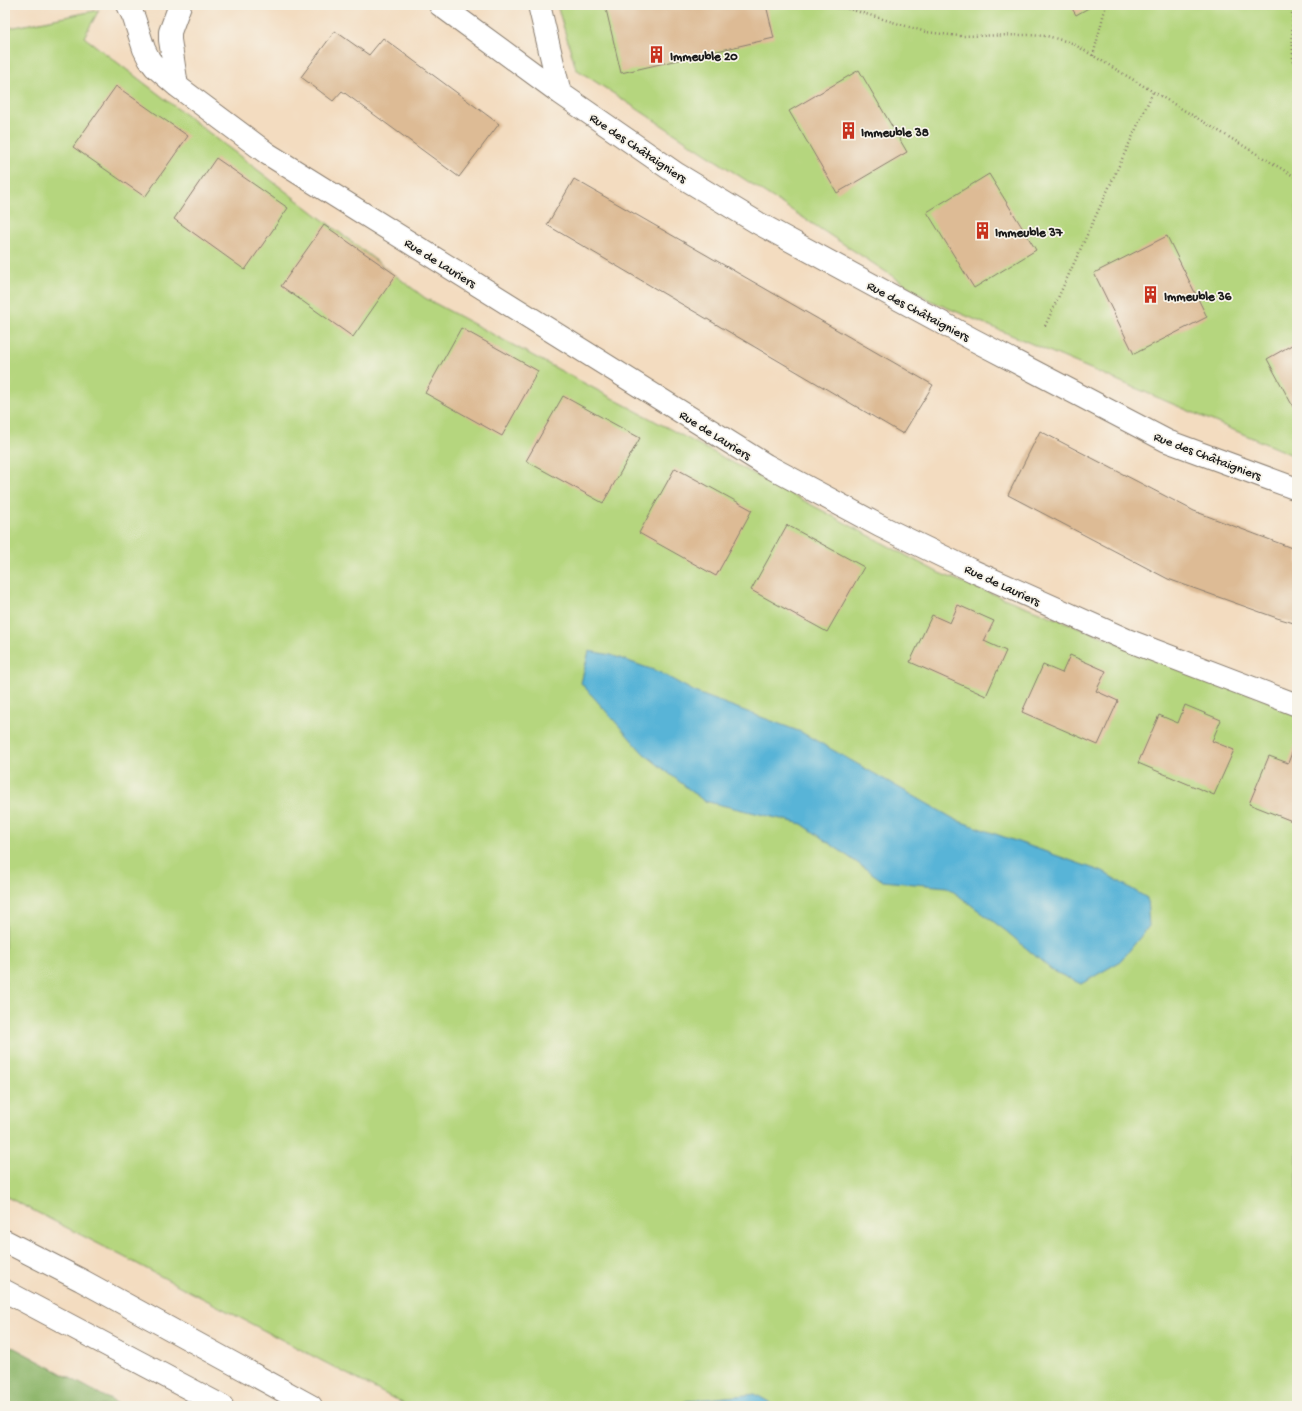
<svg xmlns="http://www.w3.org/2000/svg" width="1302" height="1411" font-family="'Gochi Hand',sans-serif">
<rect width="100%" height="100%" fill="#f7f3e8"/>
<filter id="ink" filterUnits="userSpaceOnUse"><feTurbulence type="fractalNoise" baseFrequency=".025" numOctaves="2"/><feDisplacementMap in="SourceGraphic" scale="8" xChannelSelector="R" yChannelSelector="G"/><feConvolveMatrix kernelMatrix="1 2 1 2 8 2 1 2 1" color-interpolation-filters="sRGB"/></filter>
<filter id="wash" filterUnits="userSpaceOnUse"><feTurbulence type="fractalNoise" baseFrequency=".012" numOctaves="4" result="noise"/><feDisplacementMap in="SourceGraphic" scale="16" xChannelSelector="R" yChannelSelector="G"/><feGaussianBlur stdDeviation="0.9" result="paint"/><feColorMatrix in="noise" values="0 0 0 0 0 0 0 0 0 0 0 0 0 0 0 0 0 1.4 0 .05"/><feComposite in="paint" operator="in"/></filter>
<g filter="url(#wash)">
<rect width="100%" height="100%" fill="#f3dcc0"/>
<!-- green -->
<path fill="#b5d67e" stroke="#68794d" d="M557 5H1297V457L929 300 576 69Z
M99 10 84 37 425 298 939 573 1297 712V1406H408L128 1259 5 1196V29Z"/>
<!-- forest -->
<path fill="#90b76d" stroke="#566a44" d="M5 1343 122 1406H5Z"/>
<!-- water -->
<path fill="#59b4d7" stroke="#3a687a" d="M589 651 611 655 659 672 697 693 801 732 956 820 1103 872 1147 898 1149 926 1121 961 1081 984 1053 971 1006 931 947 887 883 881 802 824 704 801 643 753 581 683Z
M755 1394 776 1406H675L686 1401Z"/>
<g id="blocks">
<!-- building -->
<path fill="#ddbb95" d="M605 5H766L774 38 621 73Z
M1070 5H1094L1076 15Z
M335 31 369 55 383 38 499 124 459 177 342 91 333 101 301 77Z
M859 70 907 152 837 193 789 111Z
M116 86 188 136 145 197 73 147Z
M216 158 288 208 245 270 174 219Z
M989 174 1036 250 974 288 927 212Z
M574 179 933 385 903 434 547 225Z
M324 225 396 275 353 337 281 286Z
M1167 236 1207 317 1134 354 1094 273Z
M461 328 538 371 502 436 425 393Z
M1297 342V414L1267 359Z
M563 396 640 438 603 503 526 461Z
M1040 431 1194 511 1297 550V624L1277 618 1168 579 1008 495Z
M675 468 752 510 716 576 639 533Z
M787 525 864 567 827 632 751 590Z
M958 605 994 621 984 641 1006 651 986 696 910 662 932 615 950 623Z
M1070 655 1106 671 1096 691 1118 701 1098 745 1022 712 1043 665 1062 673Z
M1185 705 1221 720 1212 741 1234 750 1214 795 1138 763 1159 715 1178 723Z
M1295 745 1297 746V823L1249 804 1269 756 1288 763Z"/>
</g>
</g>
<g filter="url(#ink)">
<use href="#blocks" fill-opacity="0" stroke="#887c6e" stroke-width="1"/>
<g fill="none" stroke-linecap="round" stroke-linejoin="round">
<defs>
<path id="minor" d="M128 5 134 18 144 49 149 59 155 67 177 86 268 154 766 465 880 526 973 571 1127 640 1297 705
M440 5 560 93 677 174 758 223 972 339 1167 441 1297 489
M539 5 560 93
M177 86 170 40V32L180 5"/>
<path id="tertiary" d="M5 1241 81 1280 311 1406
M5 1291 222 1406"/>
</defs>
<!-- minor casing -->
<use href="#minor" stroke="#887c6e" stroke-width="24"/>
<!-- tertiary casing -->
<use href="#tertiary" stroke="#887c6e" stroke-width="24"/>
<!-- path -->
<path stroke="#887c6e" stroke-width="2.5" stroke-dasharray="1 3" stroke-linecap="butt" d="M836 5 926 32 959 36 1028 35 1047 36 1072 43 1297 178
M1292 5 1293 63
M1093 56 1106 5
M1045 326 1153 92"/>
<!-- minor -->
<use href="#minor" stroke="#fff" stroke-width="22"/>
<!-- tertiary -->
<use href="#tertiary" stroke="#fff" stroke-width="22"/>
</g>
</g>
<!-- icons -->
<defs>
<symbol id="building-bare" viewBox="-9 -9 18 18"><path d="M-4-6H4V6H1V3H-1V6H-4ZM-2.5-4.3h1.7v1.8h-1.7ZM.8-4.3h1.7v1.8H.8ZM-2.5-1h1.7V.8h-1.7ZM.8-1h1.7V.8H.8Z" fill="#c8321e" stroke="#f7f3e8" stroke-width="2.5" paint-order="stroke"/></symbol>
</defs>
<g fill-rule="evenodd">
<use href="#building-bare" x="644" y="42" width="25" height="25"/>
<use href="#building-bare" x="836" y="118" width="25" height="25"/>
<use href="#building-bare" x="970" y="218" width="25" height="25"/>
<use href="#building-bare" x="1138" y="282" width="25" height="25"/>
</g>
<g text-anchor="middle" stroke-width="3.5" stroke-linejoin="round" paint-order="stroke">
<!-- poi labels -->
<g font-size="13" font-weight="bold" fill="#1c1c1c" stroke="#f7f3e8" text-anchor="start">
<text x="670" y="60">Immeuble 20</text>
<text x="861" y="136">Immeuble 38</text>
<text x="995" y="236">Immeuble 37</text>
<text x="1164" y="300">Immeuble 36</text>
</g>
<!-- street labels -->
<g font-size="13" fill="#1c1c1c" stroke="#f7f3e8">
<text transform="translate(639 147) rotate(34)" y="5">Rue des Châtaigniers</text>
<text transform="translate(441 262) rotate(32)" y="5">Rue de Lauriers</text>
<text transform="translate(919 310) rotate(28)" y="5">Rue des Châtaigniers</text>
<text transform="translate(716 434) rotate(32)" y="5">Rue de Lauriers</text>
<text transform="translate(1208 455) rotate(21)" y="5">Rue des Châtaigniers</text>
<text transform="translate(1003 584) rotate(25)" y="5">Rue de Lauriers</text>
</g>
</g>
<!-- margin -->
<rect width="1302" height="1411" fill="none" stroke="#f7f3e8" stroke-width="20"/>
</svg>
